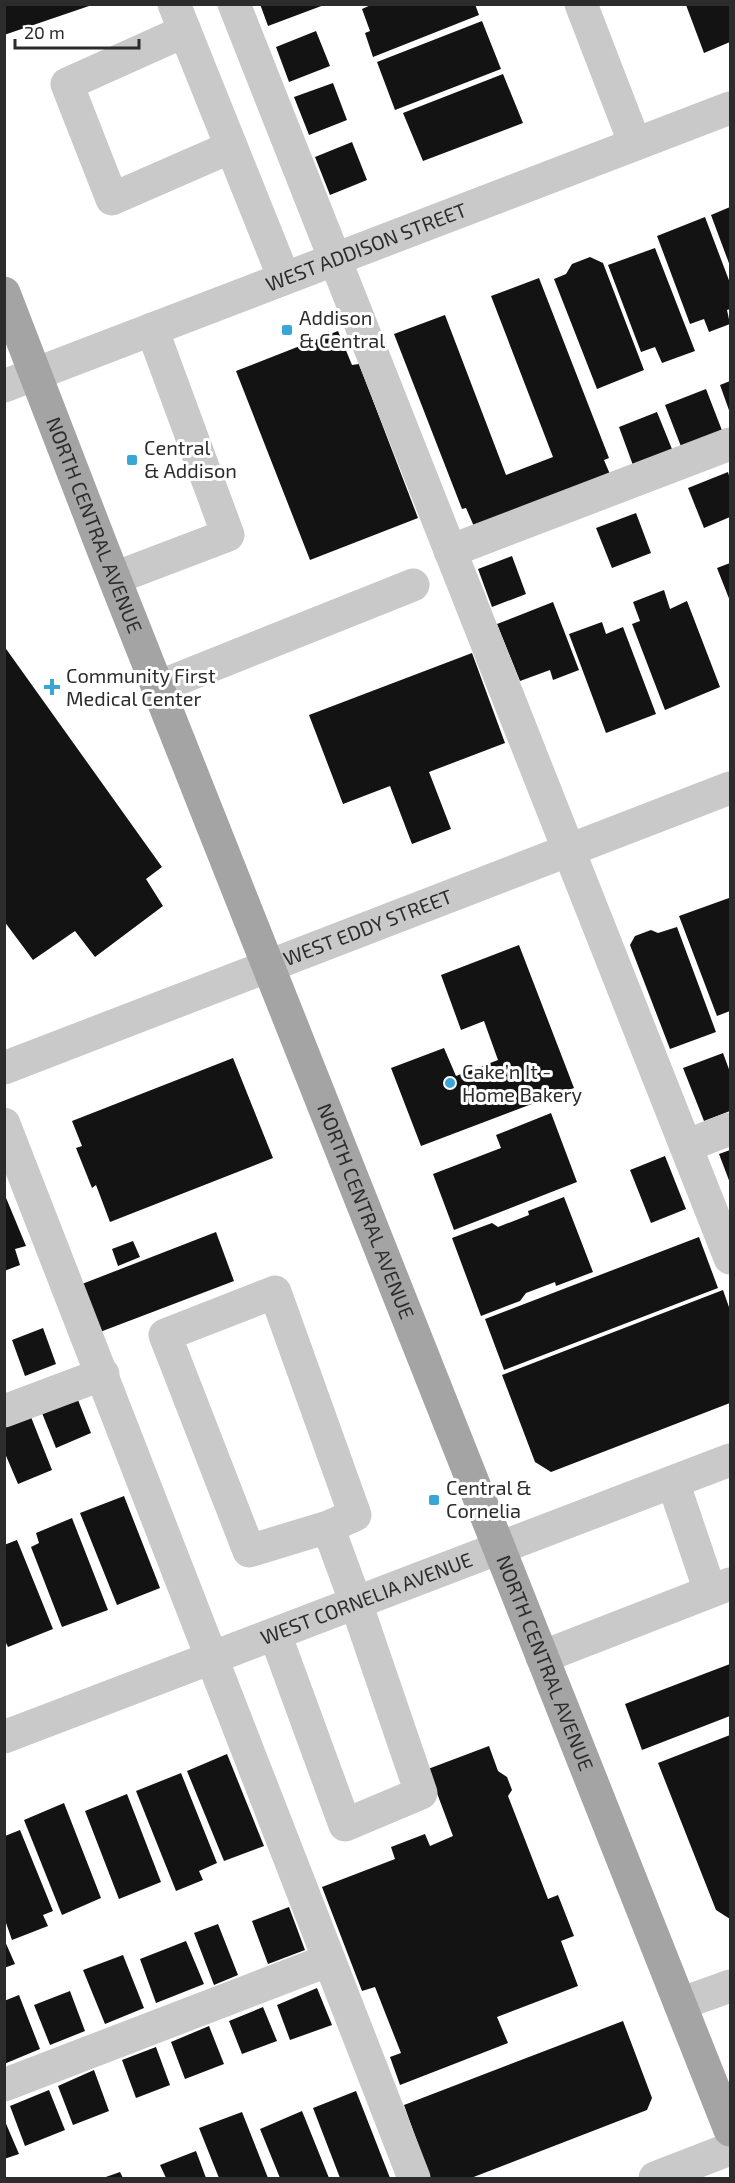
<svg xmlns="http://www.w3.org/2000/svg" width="735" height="2183" font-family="'Exo 2',sans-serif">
<rect width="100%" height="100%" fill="#fff"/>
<!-- building -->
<path fill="#131313" d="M4 4H92V5L4 35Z
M260 4H324V5L268 26Z
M373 4H475L479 15 373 57 365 33 370 31 362 9Z
M686 5H730V42L704 53Z
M482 21 501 69 395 110 377 62Z
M316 31 330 66 289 82 276 47Z
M503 74 523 123 423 161 403 113Z
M333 83 347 120 309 135 294 97Z
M352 142 367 180 330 195 315 157Z
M730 207V266L711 215Z
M705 217 730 283V309L727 310 730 324 709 332 704 319 690 324 657 236Z
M655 248 695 351 662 363 655 347 641 352 608 265Z
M590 257 603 263 644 370 597 389 554 279 566 274 572 264Z
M539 278 609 458 604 460 612 479 476 531 466 508 462 509 394 334 445 315 506 475 553 457 491 296Z
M338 331 352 365 359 364 418 518 310 560 236 371Z
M730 381V413L720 385Z
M706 389 723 433 682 449 665 405Z
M657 412 674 454 634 468 619 427Z
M728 472 730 479V517L704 528 688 488Z
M636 513 651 553 612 568 596 528Z
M512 556 526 594 492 607 478 569Z
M730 563V601L717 568Z
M664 590 670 609 687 601 720 687 665 710 632 624 640 621 633 602Z
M553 602 579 670 553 680 550 670 520 681 497 624Z
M602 622 606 634 623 627 656 714 606 733 569 634Z
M4 646 162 867 146 879 163 906 95 957 75 931 33 960 4 921Z
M472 653 505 743 429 772 451 829 412 844 390 786 343 804 309 715Z
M729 898 730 902V1011L717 1016 679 916Z
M677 927 716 1032 670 1049 630 945 635 936 651 930 658 933Z
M519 945 574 1088 421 1146 391 1068 444 1048 456 1076 498 1060 484 1021 461 1030 441 975Z
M723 1053 730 1072V1111L704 1121 683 1068Z
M233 1058 273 1158 110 1222 96 1185 92 1188 76 1148 82 1146 72 1121Z
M551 1113 577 1182 454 1230 433 1174 501 1148 496 1135Z
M730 1150V1183L719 1154Z
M665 1156 686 1209 651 1223 630 1170Z
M4 1193 26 1246 15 1249 20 1265 4 1271Z
M564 1197 593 1272 556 1286 555 1282 526 1293 520 1301 481 1316 452 1238 492 1223 498 1227 529 1215 528 1211Z
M216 1232 234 1281 100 1332 82 1284Z
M699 1237 718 1288 504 1370 485 1319Z
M133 1241 140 1257 118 1266 112 1249Z
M723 1290 730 1310V1403L551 1472 535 1462 502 1375Z
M43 1328 56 1364 25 1376 12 1340Z
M78 1400 91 1433 56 1448 42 1413Z
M31 1417 52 1470 18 1484 4 1451V1428Z
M124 1496 160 1588 117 1605 80 1513Z
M72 1518 108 1610 62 1627 31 1547 39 1543 36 1533Z
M17 1540 53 1629 8 1647 4 1639V1545Z
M730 1664V1716L642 1750 625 1704Z
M730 1735V1919L716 1910 658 1763Z
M489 1746 498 1771 507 1777 512 1790 508 1796 548 1899 558 1895 574 1936 561 1941 578 1986 497 2017 508 2043 400 2085 390 2057 401 2053 375 1987 362 1991 322 1887 395 1859 391 1847 425 1834 430 1846 453 1836 428 1769Z
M227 1754 264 1846 224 1861 187 1771Z
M181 1773 217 1863 199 1871 203 1880 176 1891 136 1791Z
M127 1794 161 1882 119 1899 85 1811Z
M64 1803 101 1898 62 1915 24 1820Z
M20 1830 53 1911 43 1915 48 1926 12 1940 5 1920V1836Z
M289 1907 305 1950 268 1964 252 1921Z
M218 1924 238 1975 214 1985 194 1933Z
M4 1939 15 1964 4 1968Z
M186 1941 204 1984 156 2003 140 1959Z
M123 1955 144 2008 105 2024 83 1970Z
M317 1988 332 2025 290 2040 277 2005Z
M70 1991 85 2031 50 2045 34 2005Z
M19 1995 40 2049 4 2064V2001Z
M263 2007 277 2041 242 2054 229 2021Z
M623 2021 652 2098 647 2110 471 2178H430L404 2105Z
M209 2026 224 2064 185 2079 171 2042Z
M156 2047 170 2085 136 2098 122 2060Z
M94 2070 109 2111 73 2125 58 2086Z
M49 2090 65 2130 25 2146 10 2106Z
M356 2091 390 2178H340L313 2108Z
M302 2111 329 2178H280L260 2129Z
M242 2112 268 2178H219L199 2128Z
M4 2119 19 2154 4 2159Z
M196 2151 206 2178H166L160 2165Z
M120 2172 123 2178H103Z"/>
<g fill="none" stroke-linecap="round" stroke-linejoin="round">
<!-- minor -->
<g stroke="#c9c9c9" stroke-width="33">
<path d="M174 4 284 278"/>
<path d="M234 4 730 1258"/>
<path d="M581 4 635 144"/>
<path d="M185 31 67 84 112 199 231 147"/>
<path id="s1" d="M4 386 730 108"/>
<path d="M450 551 730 444"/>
<path d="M115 578 228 535 152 329"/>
<path d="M158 687 413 585"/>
<path id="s2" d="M4 1068 730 788"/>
<path d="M4 1124 414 2178"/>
<path d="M686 1146 730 1129"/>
<path d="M4 1411 103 1374"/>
<path d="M673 1482 710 1591"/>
<path d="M275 1634 345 1825 421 1793 356 1603 328 1527 355 1515 275 1292 165 1335 249 1551 328 1527"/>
<path d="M542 1657 730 1584"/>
<path id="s3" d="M4 1737 730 1460"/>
<path d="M680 2004 730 1986"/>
<path d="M4 2085 329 1960"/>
<path d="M655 2178 730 2149"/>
</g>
<!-- major -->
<path stroke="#a4a4a4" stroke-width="33" id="s4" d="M4 293 102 547 730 2130"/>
</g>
<!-- markers -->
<g fill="#3aa6d6" stroke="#fff" stroke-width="2">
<rect x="281" y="324" width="12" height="12" rx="3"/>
<rect x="126" y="454" width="12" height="12" rx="3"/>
<path d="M49 678h6v6h6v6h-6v6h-6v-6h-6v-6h6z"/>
<circle cx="450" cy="1083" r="6"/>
<rect x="428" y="1494" width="12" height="12" rx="3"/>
</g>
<g text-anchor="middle" stroke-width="6" stroke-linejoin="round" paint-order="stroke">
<!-- street labels -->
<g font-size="20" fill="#2c2c2c" stroke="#fff">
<text dy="7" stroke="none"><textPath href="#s1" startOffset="388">WEST ADDISON STREET</textPath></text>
<text dy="7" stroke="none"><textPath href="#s4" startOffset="249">NORTH CENTRAL AVENUE</textPath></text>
<text dy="7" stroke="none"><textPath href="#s2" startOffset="390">WEST EDDY STREET</textPath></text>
<text dy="7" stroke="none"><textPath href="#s4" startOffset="987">NORTH CENTRAL AVENUE</textPath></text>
<text dy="7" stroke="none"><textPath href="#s3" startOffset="388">WEST CORNELIA AVENUE</textPath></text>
<text dy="7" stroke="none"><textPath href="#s4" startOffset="1473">NORTH CENTRAL AVENUE</textPath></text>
</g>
<!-- poi labels -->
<g font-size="20" fill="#2c2c2c" stroke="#fff" text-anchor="start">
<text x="299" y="325">Addison<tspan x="299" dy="23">&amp; Central</tspan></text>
<text x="144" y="455">Central<tspan x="144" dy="23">&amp; Addison</tspan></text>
<text x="66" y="683">Community First<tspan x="66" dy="23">Medical Center</tspan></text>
<text x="462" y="1079">Cake’n It -<tspan x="462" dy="23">Home Bakery</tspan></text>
<text x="446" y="1495">Central &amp;<tspan x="446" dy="23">Cornelia</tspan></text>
</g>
</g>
<!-- border -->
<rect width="735" height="2183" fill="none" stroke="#2c2c2c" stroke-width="12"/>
<!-- scale -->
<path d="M15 39v9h124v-9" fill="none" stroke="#2c2c2c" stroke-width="3"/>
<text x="24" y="39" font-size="18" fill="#2c2c2c" stroke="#ffffff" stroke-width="4.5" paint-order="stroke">20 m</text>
</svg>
